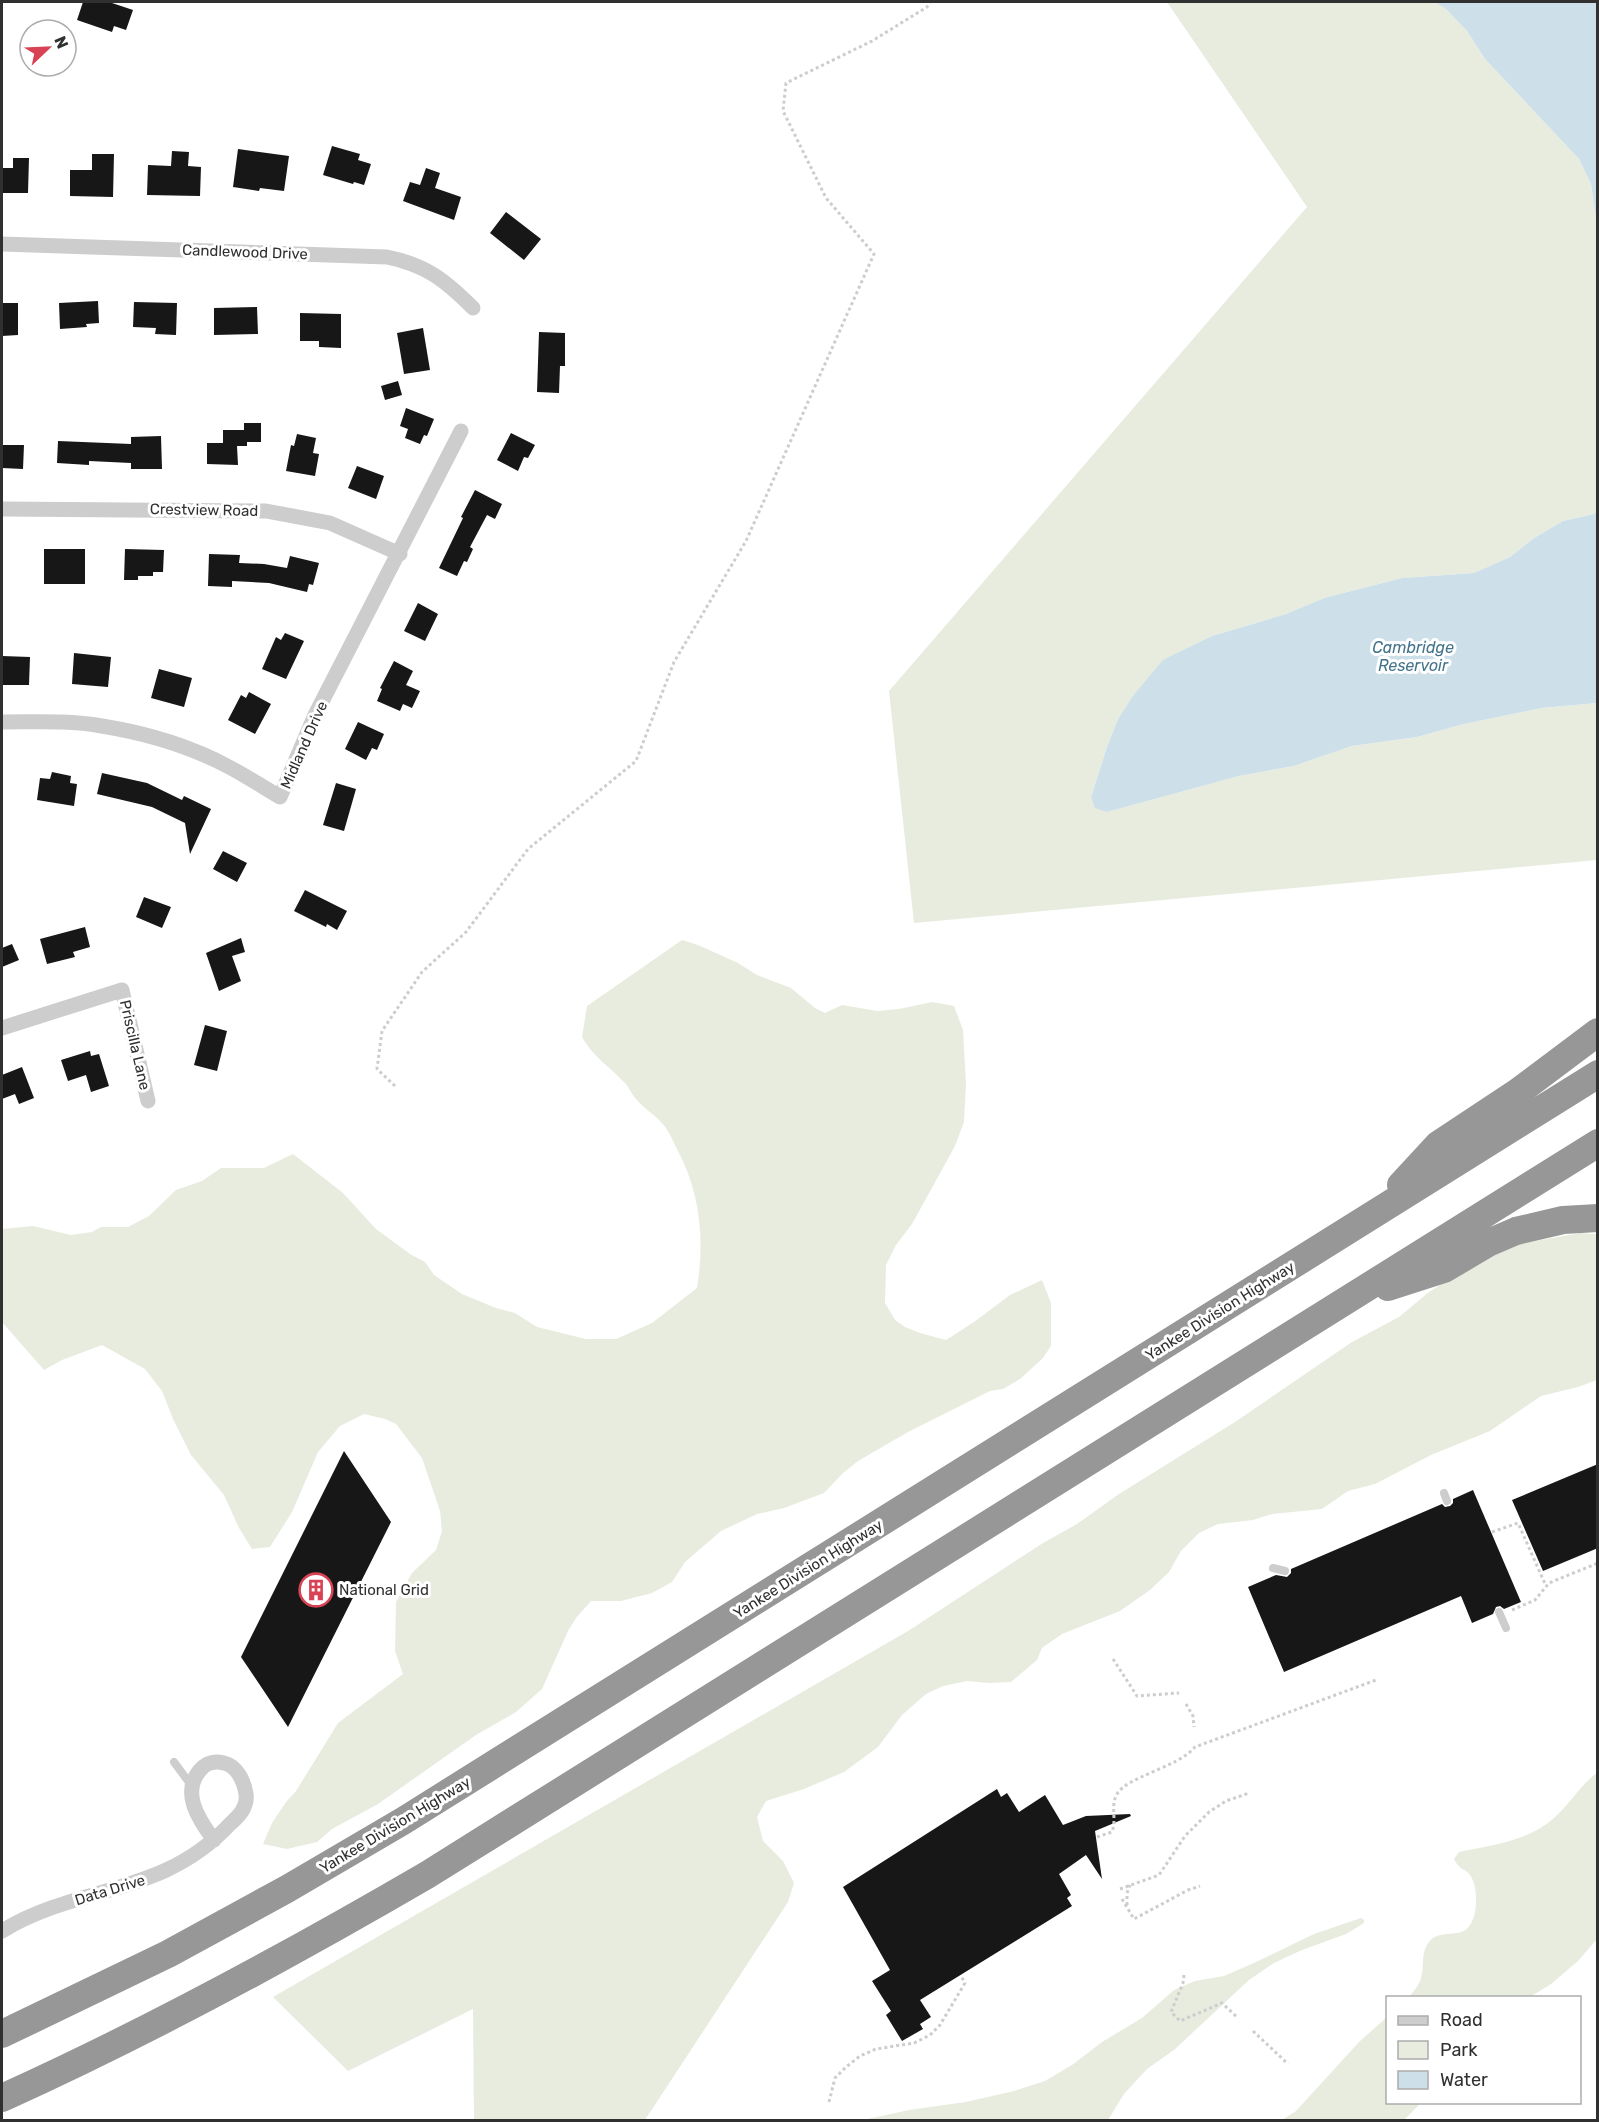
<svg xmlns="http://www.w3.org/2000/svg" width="1599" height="2122" font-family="Rubik,sans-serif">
<rect width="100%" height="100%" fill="#fff"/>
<!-- green -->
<path fill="#e7ecdf" d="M1167 2H1435L1446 9 1467 31 1485 59 1579 159 1591 184 1595 212 1598 215 1597 511 1594 514 1563 521 1534 538 1510 557 1474 573 1402 578 1324 598 1286 614 1212 636 1145 683 1132 697 1118 719 1107 747 1091 797 1107 812 1239 776 1294 766 1352 746 1417 737 1464 724 1542 708 1597 703V860L914 923 889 691 1307 207Z
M682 940 698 945 738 963 757 975 791 988 815 1008 825 1013 842 1005 877 1011 899 1009 932 1002 954 1006 963 1030 966 1084 964 1122 955 1146 912 1224 896 1245 886 1265 885 1303 895 1320 905 1327 920 1333 946 1340 974 1322 1010 1295 1042 1280 1051 1303V1346L1043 1358 1020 1379 1003 1389 990 1391 908 1432 858 1461 843 1473 824 1493 784 1508 757 1514 721 1531 685 1562 672 1582 652 1593 621 1601H591L576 1618 568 1631 542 1689 516 1712 476 1735 378 1804 332 1829 317 1842 287 1849 263 1844 272 1823 286 1802 296 1791 338 1723 403 1674 395 1651 396 1602 412 1573 436 1550 442 1531 440 1511 422 1458 396 1424 385 1419 364 1414 340 1426 318 1452 292 1512 270 1547 252 1549 239 1528 224 1495 191 1455 173 1419 162 1391 145 1369 102 1345 62 1360 44 1370 2 1322V1229L33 1226 71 1235 92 1232 101 1227H128L149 1216 176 1190 202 1181 221 1168H264L293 1154 343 1193 376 1229 410 1254 425 1262 434 1275 462 1294 496 1308 515 1313 537 1327 586 1339H616L652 1323 697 1288C705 1239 700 1192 677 1149 672 1139 668 1129 660 1121 653 1113 643 1108 636 1099 632 1095 630 1089 626 1084 611 1068 592 1056 582 1037L587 1006Z
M1580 1233 1597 1234V1380L1578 1387 1541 1396 1490 1431 1431 1455 1375 1484 1348 1491 1322 1509 1272 1514 1253 1520 1218 1524 1199 1533 1181 1551 1169 1572 1150 1590 1120 1611 1062 1634 1042 1648 1037 1660 1011 1682 989 1683 967 1681 943 1686 926 1694 902 1715 878 1747 844 1772 804 1789 766 1801 757 1817 763 1841 783 1861 794 1883 788 1902 645 2120H474L473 2009 348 2071 273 1997 908 1631 1043 1543 1077 1524 1119 1494 1235 1422 1352 1342 1399 1317 1429 1292 1462 1271 1491 1255 1519 1244Z
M1597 1773V1939L1578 1961 1551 1984 1530 1997H1409C1413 1992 1420 1984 1421 1978 1425 1965 1420 1954 1429 1942 1437 1931 1453 1936 1464 1931 1479 1923 1479 1887 1470 1875 1465 1868 1460 1871 1454 1859L1459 1852C1491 1845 1530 1841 1555 1817 1570 1804 1580 1785 1597 1773Z
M1361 1918 1364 1920V1923L1346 1934 1302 1950 1274 1963 1249 1980 1174 2050 1147 2069 1124 2094 1108 2120H863L909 2110 966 2102 1014 2091 1045 2081 1072 2065 1102 2042 1142 2018 1174 1990 1195 1981 1224 1976 1254 1963 1314 1934Z
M1387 2017 1388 2102 1421 2103 1404 2120H1282L1296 2111 1359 2042Z"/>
<!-- water -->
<path fill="#cde0ea" d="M1435 2H1597V215L1595 212 1591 184 1579 159 1485 59 1467 31 1446 9Z
M1597 511V703L1542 708 1464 724 1417 737 1352 746 1294 766 1239 776 1107 812 1095 808 1091 797 1107 747 1118 719 1132 697 1163 660 1212 636 1286 614 1324 598 1402 578 1474 573 1510 557 1534 538 1563 521 1594 514Z"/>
<!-- building -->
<path fill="#171717" d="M83 2H109L133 10 126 30 114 26 112 32 77 20Z
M332 146 360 154 358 160 371 164 364 185 354 182 353 184 323 175Z
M238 149 289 156 284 191 260 188 259 191 233 187Z
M172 151 189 152 188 166 201 167 200 196 147 195 148 165 171 166Z
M92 154H114L113 197 70 196V170H92Z
M13 158H29L28 193H2V168H13Z
M426 168 440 173 435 188 461 197 454 220 403 201 410 182 420 185Z
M506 212 541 239 524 260 490 233Z
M98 301 99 323 86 324 87 327 60 329 59 303Z
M134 302 177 303 176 335 155 334 156 328 133 327Z
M2 303H18V335L2 336Z
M257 307 258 334 214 335V308Z
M300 313 341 314V348L319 347V341H300Z
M423 328 430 370 404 374 397 333Z
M539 332 565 333V366H560L559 393 537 392Z
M398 381 402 395 385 400 381 386Z
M406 408 434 419 427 436 424 435 420 444 405 438 408 429 400 426Z
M244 423H261V442H247V446H237L238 465 207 464V443H223V430H244Z
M511 433 535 445 528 458 524 457 518 471 497 460Z
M297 434 316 438 313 453 319 454 315 476 286 471 291 445 294 446Z
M161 436 162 469H131V463L89 461V465L57 463 58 441 131 444V437Z
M2 445H24L23 469 2 468Z
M357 466 384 476 376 499 348 488Z
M475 490 502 504 495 519 487 515 470 547 473 549 467 562 464 561 457 576 439 568 463 518 461 517Z
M44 549H85V584H44Z
M125 549 164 550 163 572H153V576H138V580H124Z
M209 554 240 555 239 563 264 564 287 568 290 556 319 563 313 585 309 584 307 592 269 583 232 581V587L208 586Z
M418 603 438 614 425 641 404 631Z
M285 633 304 641 286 679 262 669 276 637 281 640Z
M74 653 111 657 108 687 72 684Z
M2 656 30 657 29 685H2Z
M394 661 413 671 406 685 420 691 412 708 403 704 400 711 377 701 382 689 380 688Z
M159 669 192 678 184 707 151 698Z
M249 692 271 704 255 734 228 720 241 695 246 698Z
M358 722 384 734 377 750 372 748 366 760 345 749Z
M52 772 71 776 70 783 77 784 74 806 37 800 40 778 50 779Z
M102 773 147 783 182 800 184 796 211 809 190 854 185 823 152 807 97 794Z
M336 783 356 789 344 831 323 825Z
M223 851 247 863 237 882 213 869Z
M305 890 347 911 337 930 327 924 326 927 294 911Z
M144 897 171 907 162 928 136 917Z
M85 927 90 947 73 952 75 957 47 964 40 939Z
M241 938 245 952 232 956 241 981 219 991 206 953Z
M12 944 19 960 2 967V948Z
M205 1025 227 1031 217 1071 194 1065Z
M90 1051 91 1056 99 1054 109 1086 91 1092 86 1075 68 1081 61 1060Z
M22 1067 34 1098 19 1104 15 1094 2 1099V1075Z
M344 1451 391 1522 288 1727 241 1657Z
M1598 1464V1548L1543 1571 1512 1500Z
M1473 1490 1521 1602 1504 1609 1500 1606 1496 1607 1493 1614 1472 1623 1461 1596 1284 1672 1248 1587 1276 1575 1287 1577 1291 1573V1569L1442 1504 1445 1507 1450 1506 1453 1503V1499Z
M997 1789 1001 1797 1007 1793 1019 1812 1045 1795 1063 1825 1086 1816 1130 1814 1131 1816 1095 1831 1102 1879 1086 1855 1059 1874 1071 1895 1067 1898 1072 1906 920 2000 931 2017 920 2024 923 2029 902 2041 886 2015 891 2011 872 1981 890 1970 843 1887Z"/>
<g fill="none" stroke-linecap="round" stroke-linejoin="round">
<!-- path -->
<path stroke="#cdcdcd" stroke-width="3" stroke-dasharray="3 3" stroke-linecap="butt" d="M395 1086 377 1069 382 1031 422 972 466 932 528 849 636 761 674 662 746 541 874 254 826 198 783 111 786 83 872 41 927 7 930 2
M1492 1532 1518 1523 1546 1586
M1512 1610 1535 1600 1549 1583 1598 1563
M1113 1659 1137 1696 1179 1693
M1186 1704 1193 1716 1194 1727
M1097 1837 1112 1832C1117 1819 1110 1806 1117 1794 1128 1776 1177 1768 1195 1747L1376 1680
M1120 1889 1159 1875 1185 1836 1209 1812 1226 1801 1249 1793
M1122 1899 1134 1919 1188 1890 1200 1886
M1127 1905V1893L1130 1885
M1184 1975 1183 1983 1171 2012 1180 2021 1222 2003 1238 2018
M1253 2031 1288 2064
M829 2102 835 2078 846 2067 860 2056 876 2049 914 2043 930 2035 940 2025 965 1983 961 1976"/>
<!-- service -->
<path stroke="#cdcdcd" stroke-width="8" d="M1444 1493 1447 1501
M1273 1568 1285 1571
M1499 1612 1506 1628
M174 1762 191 1785"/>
<!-- minor -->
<path stroke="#cdcdcd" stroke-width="15" d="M2 244 387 257C426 265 445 280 473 308
M2 509 266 511 330 523 400 554
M2 722C35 722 69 720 102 726 145 733 190 746 229 767 246 776 263 787 280 797L315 715 461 431
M2 1028 122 990 148 1101
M2 1931C79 1884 162 1897 230 1824 239 1816 248 1807 246 1794 244 1781 237 1766 224 1763 216 1761 209 1762 203 1767 179 1790 198 1819 214 1840"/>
<!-- motorway -->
<path stroke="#979797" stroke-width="28" d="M1401 1185 1438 1145 1518 1092 1598 1032
M1388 1287 1444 1269 1488 1243 1516 1231 1563 1220 1598 1218
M2 2034 168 1954 287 1889 403 1821 1598 1074
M2 2098C148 2032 288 1956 427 1875L1598 1143"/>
</g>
<!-- icons -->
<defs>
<symbol id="building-ring" viewBox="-11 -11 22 22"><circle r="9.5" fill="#fff" stroke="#d84254" stroke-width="1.5"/><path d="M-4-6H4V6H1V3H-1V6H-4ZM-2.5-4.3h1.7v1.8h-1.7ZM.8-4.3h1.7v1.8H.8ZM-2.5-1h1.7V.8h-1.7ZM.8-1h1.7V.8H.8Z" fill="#d84254"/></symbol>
</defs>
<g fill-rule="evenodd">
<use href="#building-ring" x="297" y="1571" width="38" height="38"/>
</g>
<g text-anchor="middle" stroke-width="6" stroke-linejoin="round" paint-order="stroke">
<!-- street labels -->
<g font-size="15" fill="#303030" stroke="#fff">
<text transform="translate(245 252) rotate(2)" y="5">Candlewood Drive</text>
<text transform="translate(204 510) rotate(1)" y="5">Crestview Road</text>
<text transform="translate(304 745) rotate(-66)" y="5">Midland Drive</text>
<text transform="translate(135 1045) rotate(77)" y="5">Priscilla Lane</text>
<text transform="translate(1220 1311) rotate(-32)" y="5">Yankee Division Highway</text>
<text transform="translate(808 1569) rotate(-32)" y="5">Yankee Division Highway</text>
<text transform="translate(395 1825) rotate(-31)" y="5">Yankee Division Highway</text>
<text transform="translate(110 1890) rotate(-17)" y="5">Data Drive</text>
</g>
<!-- poi labels -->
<g font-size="15" fill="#303030" stroke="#fff" text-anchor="start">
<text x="339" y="1595">National Grid</text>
</g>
<!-- water labels -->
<g font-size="16" font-style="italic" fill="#44748c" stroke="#fff">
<text x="1413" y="653">Cambridge<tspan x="1413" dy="18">Reservoir</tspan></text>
</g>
</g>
<!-- border -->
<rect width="1599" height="2122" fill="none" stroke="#303030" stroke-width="6"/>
<!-- legend -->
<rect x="1386" y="1996" width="195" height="108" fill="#ffffff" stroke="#acacac" stroke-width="1.5"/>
<rect x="1398" y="2016" width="30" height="9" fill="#cdcdcd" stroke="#acacac" stroke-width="1.5"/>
<text x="1440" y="2026" font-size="18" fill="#303030">Road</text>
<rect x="1398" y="2041" width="30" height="18" fill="#e7ecdf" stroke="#acacac" stroke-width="1.5"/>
<text x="1440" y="2056" font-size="18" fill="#303030">Park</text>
<rect x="1398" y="2071" width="30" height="18" fill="#cde0ea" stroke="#acacac" stroke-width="1.5"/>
<text x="1440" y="2086" font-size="18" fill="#303030">Water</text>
<!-- north arrow -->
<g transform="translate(48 48) rotate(67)"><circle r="28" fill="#ffffff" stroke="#acacac" stroke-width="1.5"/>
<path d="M0-4.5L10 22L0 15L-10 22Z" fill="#d84254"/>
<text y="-9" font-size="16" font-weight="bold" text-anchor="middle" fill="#303030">N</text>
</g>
</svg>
